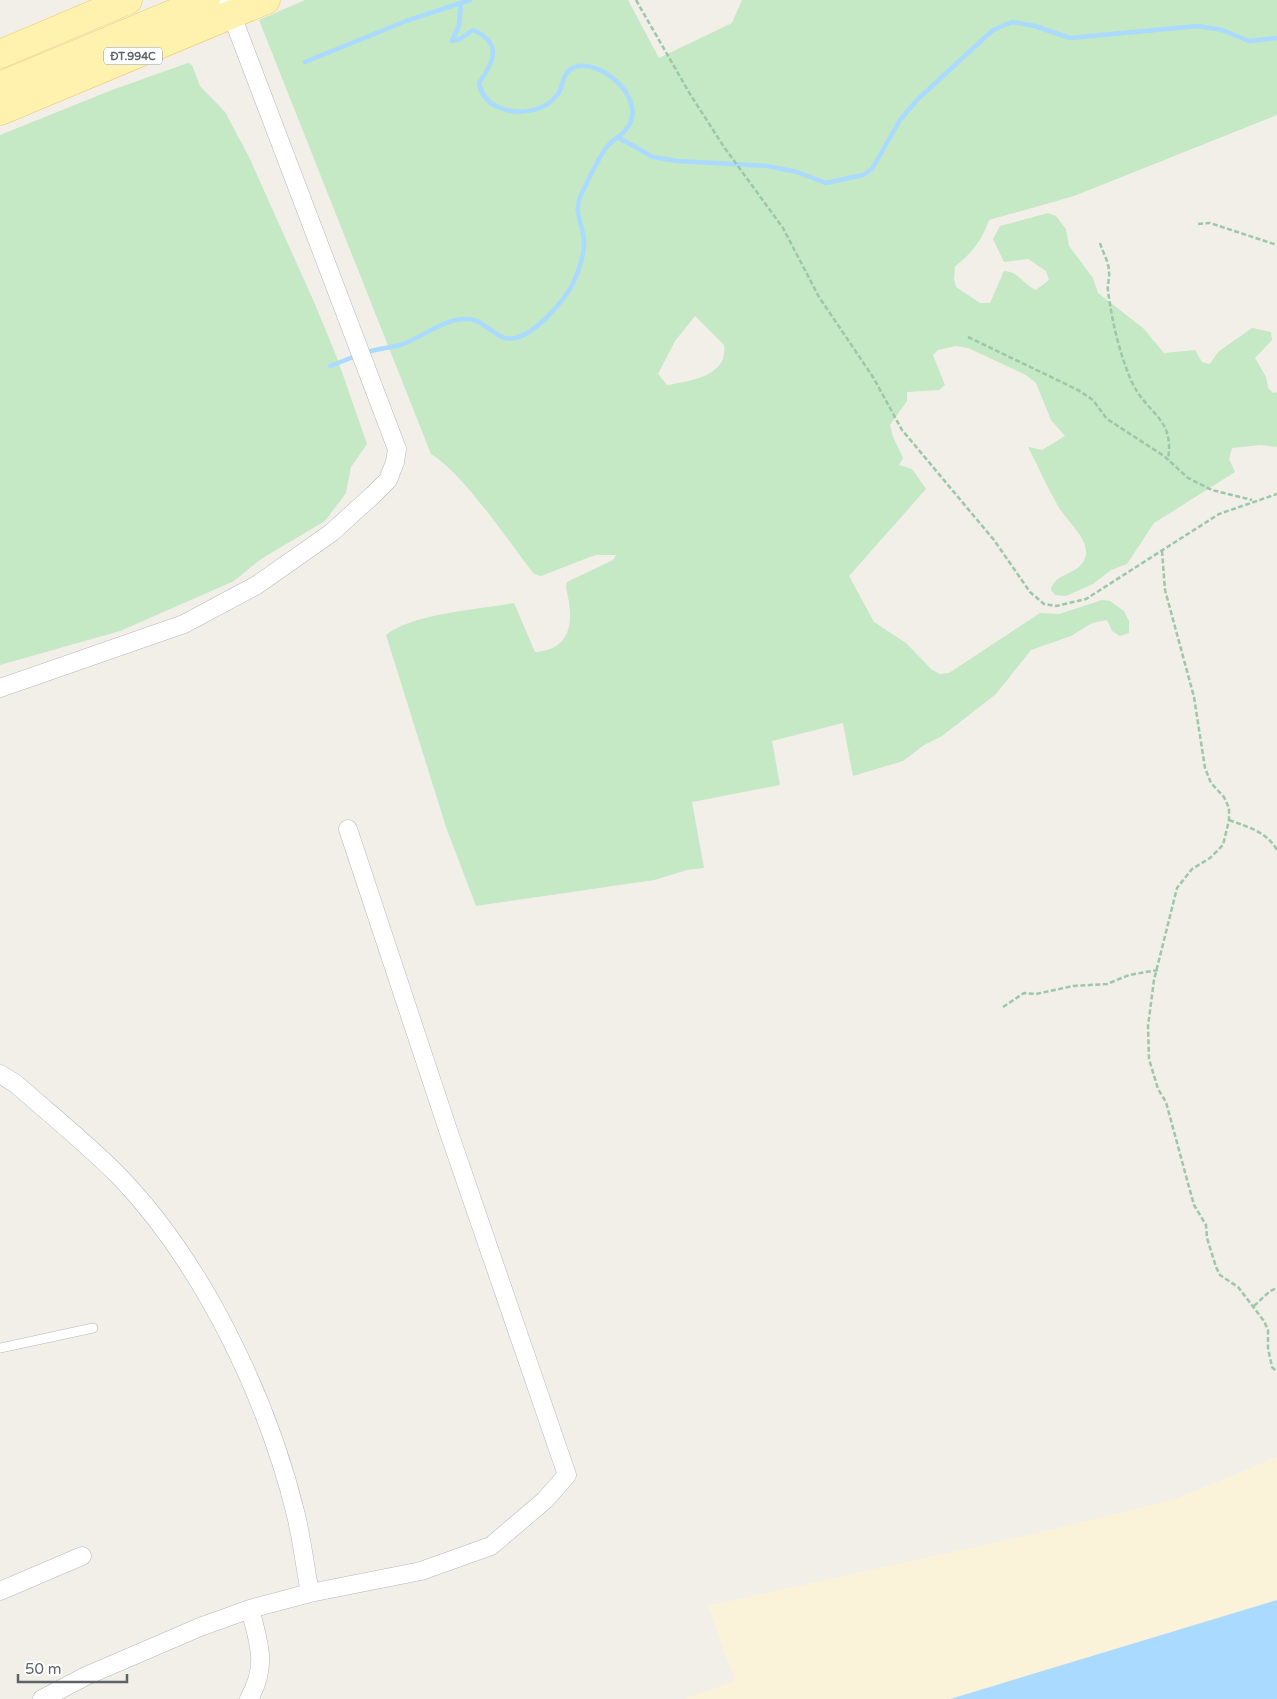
<svg xmlns="http://www.w3.org/2000/svg" width="1277" height="1699" font-family="'Varela Round',sans-serif">
<rect width="100%" height="100%" fill="#f1efe8"/>
<!-- green -->
<path fill="#c5e8c5" fill-rule="evenodd" d="M305 0H628L659 58 732 23 742 0H1277V115L1074 196 989 220C983 238 972 254 955 266L954 279 956 287 980 303H990L1004 271C1018 271 1024 285 1036 290L1049 280 1046 271 1028 259 1004 262 993 239 1000 226 1048 213 1056 216 1066 229 1069 246 1093 278 1098 293 1143 328 1164 353 1195 350 1202 362 1210 364 1218 352 1252 328 1271 332 1272 340 1255 358 1266 377 1268 388 1273 393 1277 392V447L1261 445 1232 448 1229 459 1235 472 1154 523 1127 564 1111 570 1093 584 1066 596 1055 595 1051 590C1054 572 1079 576 1085 558 1087 554 1086 548 1084 543 1079 530 1065 518 1058 506 1047 487 1038 466 1028 447L1042 450 1065 436 1051 420 1036 383 1026 375 968 348 956 346 938 350 933 355 945 385 939 390 907 392V401L890 425 893 437 903 458 899 465 912 469 926 489 849 576 874 622 906 643 932 670 940 674 949 673 1040 613 1059 614 1102 600 1110 601 1124 611 1129 621V633L1120 636 1112 631 1107 620 1092 623 1071 636 1031 650 996 694 942 736 924 745 903 761 853 776 843 723 772 741 780 785 692 802 704 868 687 870 654 880 476 906 446 827 386 635C410 614 481 609 514 603L535 652C568 650 574 627 568 597 567 591 565 588 567 582L613 560 616 555H595L541 576 534 574C508 541 464 474 431 454L259 20ZM695 316 724 345C729 376 689 381 667 385L658 374 675 341Z
M188 63 192 65 200 86 225 112 249 157 314 302 336 355 367 444 351 467 346 493 325 521 261 559 234 581 120 631 0 665V135L112 90Z"/>
<!-- sand -->
<path fill="#fbf3d9" d="M1277 1457V1642L1118 1699H684L735 1681 708 1606 1029 1535 1175 1499Z"/>
<!-- water -->
<path fill="#aadaff" d="M1277 1600V1699H950Z"/>
<g fill="none" stroke-linecap="round" stroke-linejoin="round">
<!-- stream -->
<path stroke="#aadaff" stroke-width="4.5" d="M305 62 406 21 470 0
M619 138 653 157 677 161 767 166 797 172 826 183 863 175 872 169 900 120 918 99 993 30 1012 22 1035 26 1070 38 1198 26 1222 30 1249 41 1277 38
M364 353C376 349 388 348 400 345 422 338 444 318 467 319 481 319 488 330 500 336 523 349 556 309 568 292 577 278 587 251 583 234 580 219 574 210 581 195 589 179 596 162 606 148 614 137 625 136 631 121 641 94 600 59 575 67 562 71 564 85 558 94 544 113 516 116 496 106 486 101 481 94 479 83 494 62 503 43 473 30L460 39 452 41 459 25 461 4
M330 366 356 356"/>
<defs>
<path id="service" d="M0 1348 93 1328"/>
<path id="minor" d="M0 688 184 624 257 585 331 533 373 495 388 480 395 462 397 449 226 0
M0 1074 16 1084C50 1114 86 1143 118 1175 203 1263 267 1397 296 1515 302 1540 305 1567 310 1593
M0 1591 82 1556
M42 1699 86 1676 200 1627 250 1609 310 1593 421 1571 491 1546 545 1500 567 1475 448 1130 348 829
M249 1699C268 1665 259 1644 250 1609"/>
<path id="primary" d="M0 54 128 0
M0 86 206 0
M0 111 266 0"/>
</defs>
<!-- service casing -->
<use href="#service" stroke="#b5b8bc" stroke-width="10"/>
<!-- minor casing -->
<use href="#minor" stroke="#b5b8bc" stroke-width="19"/>
<!-- primary casing -->
<use href="#primary" stroke="#f2c960" stroke-width="29"/>
<!-- path -->
<path stroke="#9cc7a9" stroke-width="2.5" stroke-dasharray="5 2.5" stroke-linecap="butt" d="M636 0 690 94 724 147 783 228 819 297 873 377 902 430 994 540 1030 592 1044 604 1056 606 1086 599 1219 514 1277 494
M1198 224 1210 223 1277 245
M1100 243C1103 253 1109 262 1109 272 1110 278 1107 285 1108 291 1112 321 1119 352 1131 380 1146 415 1175 416 1168 460
M968 337 1078 390 1093 400 1107 419 1164 456 1188 478 1212 490 1252 500
M1162 551 1165 590 1194 697 1205 768 1211 783 1224 797 1229 808V820L1223 845 1210 858 1192 869 1177 888 1154 980 1148 1026 1149 1059 1158 1089 1166 1102 1189 1187 1194 1205 1206 1225 1207 1238 1216 1267 1220 1275 1238 1287 1264 1321 1268 1330V1348L1272 1367 1277 1372
M1229 820C1248 827 1267 832 1277 850
M1003 1007 1024 993 1036 994 1073 986 1107 984 1129 975 1158 970
M1254 1306 1270 1291 1277 1288"/>
<!-- service -->
<use href="#service" stroke="#fff" stroke-width="9"/>
<!-- minor -->
<use href="#minor" stroke="#fff" stroke-width="18"/>
<!-- primary -->
<use href="#primary" stroke="#fff2af" stroke-width="28"/>
</g>
<g text-anchor="middle" stroke-width="4.5" stroke-linejoin="round" paint-order="stroke">
<!-- shield labels -->
<rect fill="#fff" stroke="#8f9295" stroke-width="1" x="104" y="47.5" width="58" height="17" rx="4"/>
<g font-size="11" font-weight="bold" fill="#5f6368">
<text x="133" y="60">ĐT.994C</text>
</g>
</g>
<!-- scale -->
<path d="M18 1674v8h109v-8" fill="none" stroke="#5f6368" stroke-width="2.5"/>
<text x="25" y="1674" font-size="15" fill="#5f6368" stroke="#ffffff" stroke-width="4" paint-order="stroke">50 m</text>
</svg>
